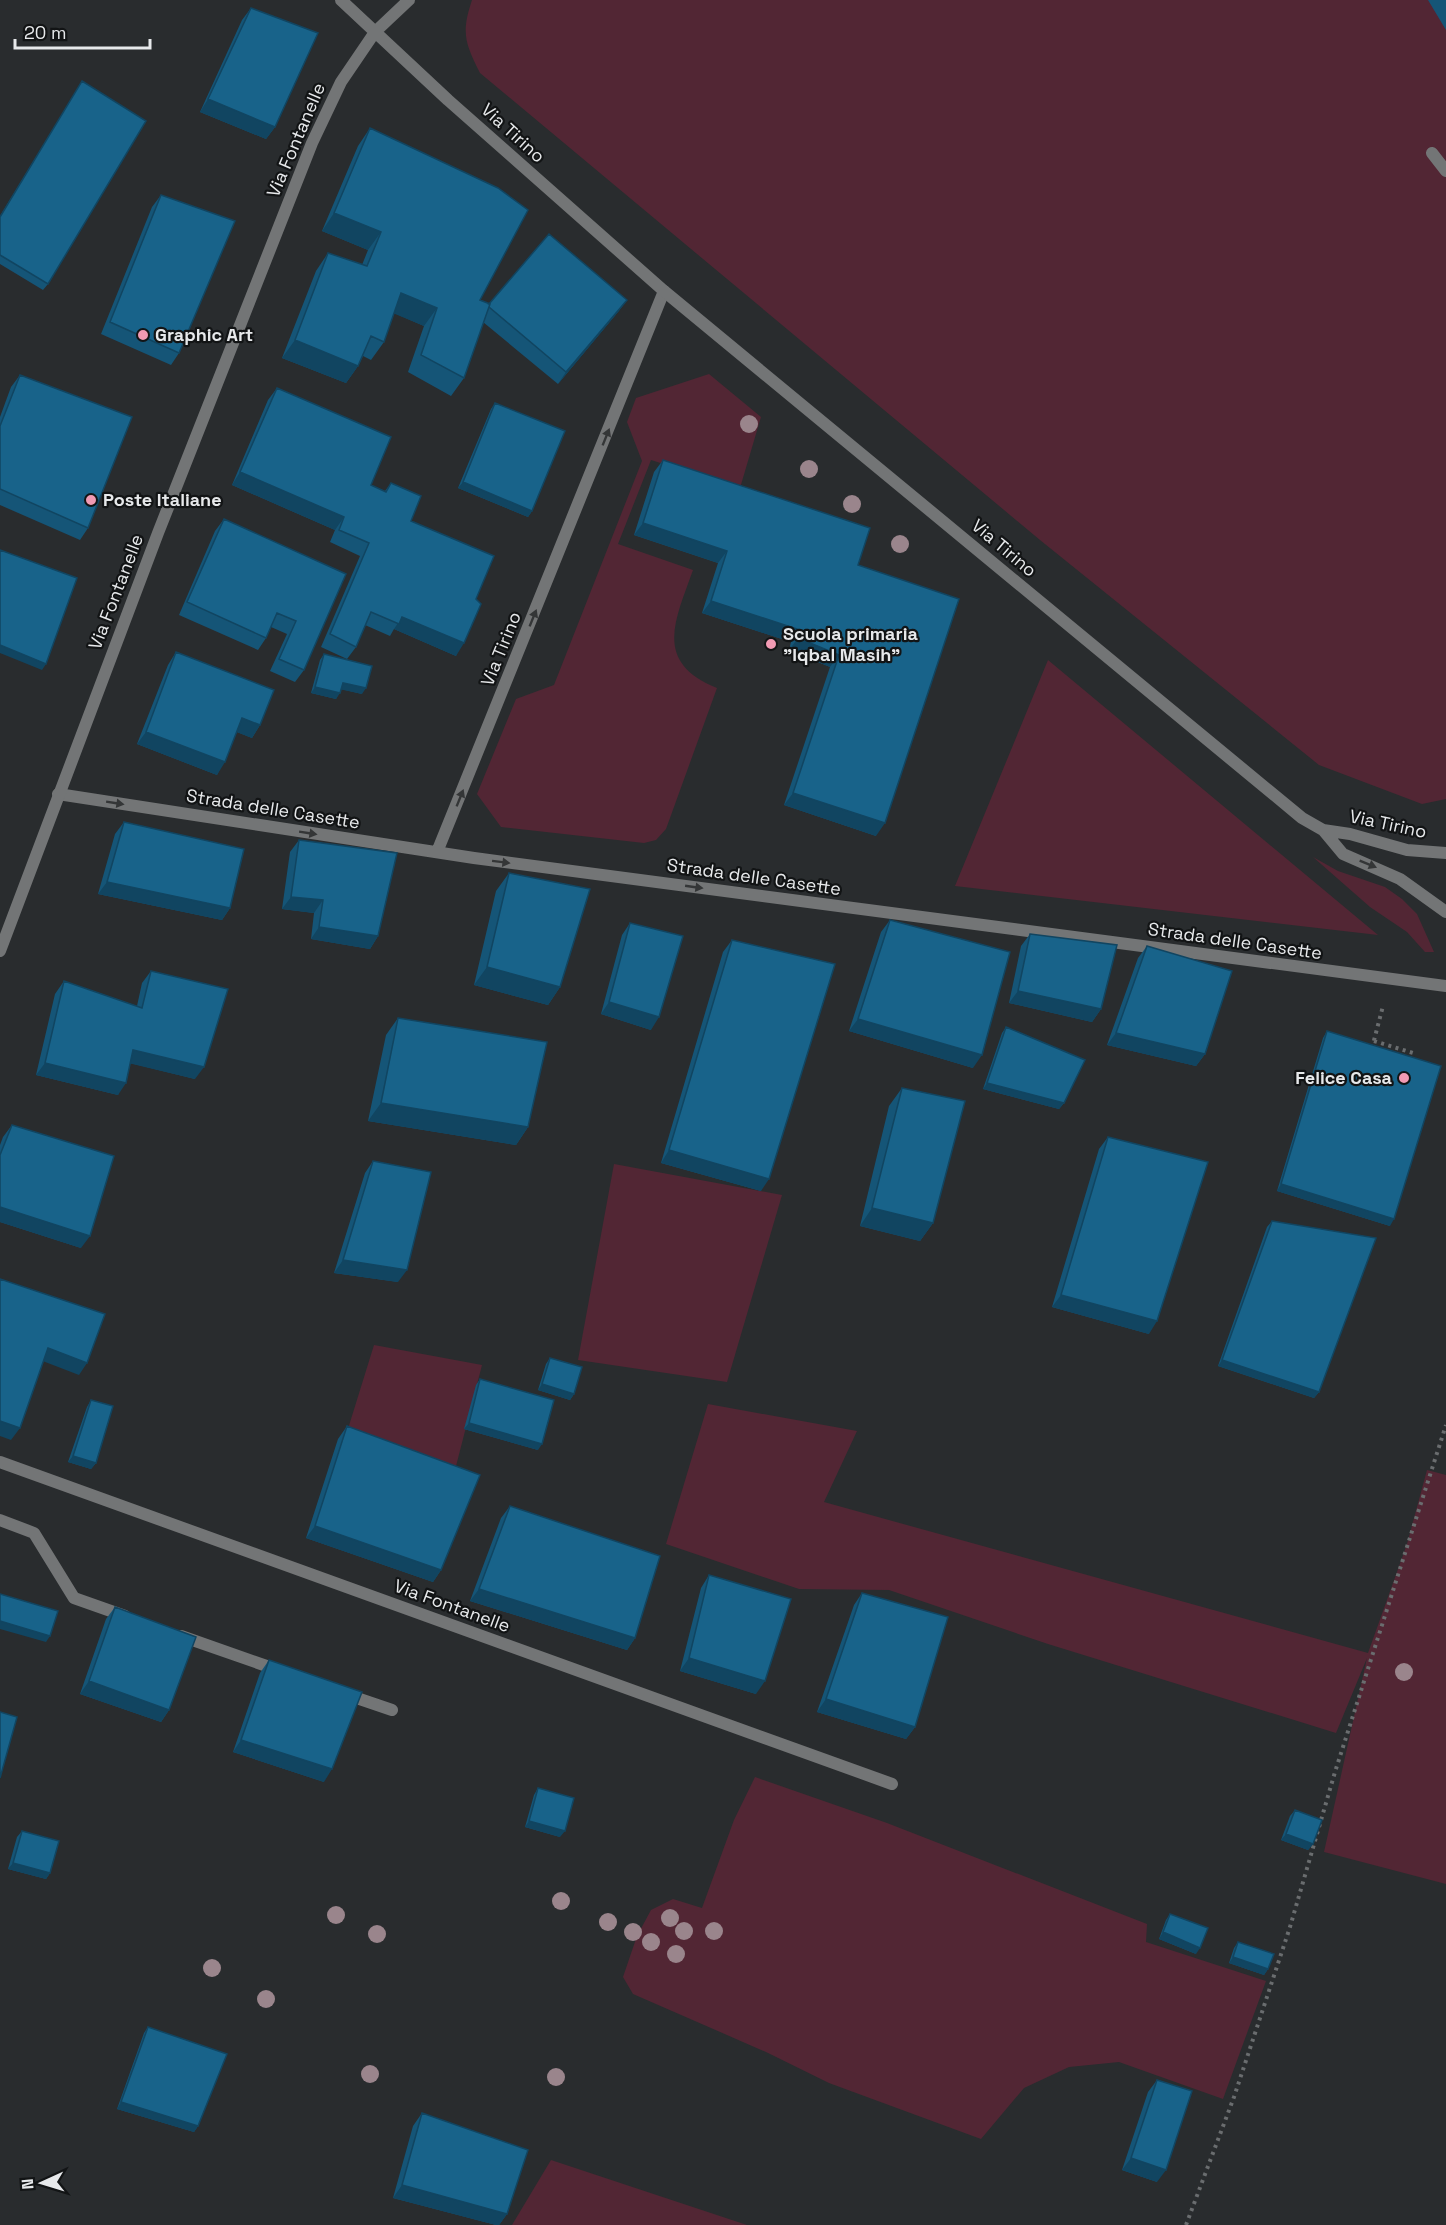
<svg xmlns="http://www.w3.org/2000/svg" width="1446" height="2225" font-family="'Space Grotesk',sans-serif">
<rect width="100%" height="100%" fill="#292c2e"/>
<!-- green -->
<path fill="#522634" d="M472 0H1446V799L1422 804 1319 765 1040 540 480 73C465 43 461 33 472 0Z
M709 374 761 417 740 488 651 460 618 544 693 570C675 621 653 662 717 688L666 829 656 840 644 843 501 827 477 794 516 699 554 685 642 461 627 422 636 398Z
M1048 660 1378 935 955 886Z
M1313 857 1338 871 1385 887 1402 899 1417 914 1434 952H1425L1407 932 1370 907Z
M614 1164 782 1195 727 1382 578 1360Z
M374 1345 482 1365 455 1470 347 1432Z
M708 1404 857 1431 824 1502 1368 1653 1407 1544 1427 1470 1446 1475V1884L1324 1852 1367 1658 1336 1733 1048 1644 889 1590 799 1589 666 1544Z
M755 1777 887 1823 1147 1924 1146 1942 1266 1981 1223 2099 1119 2062 1069 2067 1024 2088 981 2139 829 2083 766 2052 633 1994 623 1977 637 1936 651 1910 673 1899 702 1908 734 1820Z
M551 2160 747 2225H512Z"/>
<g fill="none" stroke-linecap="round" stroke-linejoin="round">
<!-- path -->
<path stroke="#6a6d6f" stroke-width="4" stroke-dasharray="3 4.5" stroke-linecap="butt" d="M1374 1041 1413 1053 1410 1062
M1372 1048 1383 1006
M1186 2225 1234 2097 1290 1927 1335 1772 1446 1425"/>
<!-- service -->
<path stroke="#737576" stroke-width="12" d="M1432 153 1446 171"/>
<!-- minor -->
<path stroke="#737576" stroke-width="12" d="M58 794 474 858 1446 986
M437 852 664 291
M0 1462 892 1784
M0 1520 34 1533 74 1598 125 1616
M181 1636 281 1671
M345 1694 392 1710"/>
<!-- tertiary -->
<path stroke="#737576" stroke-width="12" d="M341 0 448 100 664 291 1302 818 1323 830 1343 854 1400 879 1446 912
M1323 830 1350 834 1407 850 1446 853
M0 951 158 533 312 143 341 82 375 32 409 0"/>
</g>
<!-- trees -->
<g fill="#9a858c">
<circle cx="749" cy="424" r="9"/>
<circle cx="809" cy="469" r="9"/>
<circle cx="852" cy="504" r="9"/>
<circle cx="900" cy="544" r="9"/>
<circle cx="1404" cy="1672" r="9"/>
<circle cx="561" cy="1901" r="9"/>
<circle cx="336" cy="1915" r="9"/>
<circle cx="670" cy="1918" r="9"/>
<circle cx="608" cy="1922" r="9"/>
<circle cx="684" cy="1931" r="9"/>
<circle cx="714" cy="1931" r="9"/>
<circle cx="633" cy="1932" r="9"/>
<circle cx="377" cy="1934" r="9"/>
<circle cx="651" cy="1942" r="9"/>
<circle cx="676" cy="1954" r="9"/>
<circle cx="212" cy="1968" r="9"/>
<circle cx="266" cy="1999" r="9"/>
<circle cx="370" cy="2074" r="9"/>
<circle cx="556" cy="2077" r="9"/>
</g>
<!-- wall -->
<path fill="#155577" d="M1428 0H1446V30Z
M251 8 275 127 266 139 200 112 242 20Z
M82 81 48 284 43 290 0 264V216Z
M370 128 480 300 489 304 627 300 618 312 558 384 483 322 464 378 451 396 408 372 424 326 394 313 384 342 371 360 363 356 358 366 346 383 282 358 316 271 328 253 362 265 368 250 322 231 358 146Z
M161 195 179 353 171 365 101 334 152 207Z
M20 375 88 528 80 540 0 505V417L11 387Z
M277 388 371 485 385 491 391 483 411 521 476 599 456 656 394 629 390 636 365 625 356 647 347 659 321 647 360 556 330 542 335 530 232 485 268 400Z
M495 403 532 511 528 517 458 488 491 409Z
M663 460 858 565 876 836 784 805 830 667 789 650 791 642 702 613 718 563 634 535 654 472Z
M224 519 346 574 304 670 295 682 270 671 287 634 271 627 266 638 258 650 179 615 215 531Z
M176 652 260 725 252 738 237 732 217 775 137 744 168 665Z
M324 654 362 694 341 689 336 699 311 693 320 660Z
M124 822 230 908 222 920 98 894 115 834Z
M299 840 378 936 370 949 311 939 314 913 282 909 290 852Z
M509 873 560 987 548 1005 474 985 496 891Z
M890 920 973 1068 849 1031 881 932Z
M630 923 651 1030 601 1014 622 935Z
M1030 934 1101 1009 1092 1022 1009 1003 1021 946Z
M732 940 761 1191 661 1163 723 952Z
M1147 946 1205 1054 1196 1066 1107 1045 1138 958Z
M151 971 195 1079 130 1063 118 1095 36 1075 55 994 64 981 137 1006 142 983Z
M398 1018 528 1127 516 1145 368 1121 386 1035Z
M1006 1027 1064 1103 1059 1109 983 1089 1002 1033Z
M1327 1031 1390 1226 1277 1191 1323 1038Z
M902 1088 933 1223 920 1241 860 1226 889 1106Z
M12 1125 81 1248 0 1222V1145L3 1137Z
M1108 1137 1149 1334 1052 1307 1099 1149Z
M373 1161 398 1282 334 1273 365 1173Z
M1272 1221 1319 1392 1314 1398 1218 1366 1267 1227Z
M550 1358 574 1394 570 1400 538 1390 546 1364Z
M480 1379 538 1450 464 1429 476 1385Z
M91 1400 96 1463 91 1469 68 1462 87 1407Z
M347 1426 441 1570 433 1582 306 1538 338 1439Z
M510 1506 635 1638 627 1650 470 1601 501 1518Z
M709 1575 756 1694 680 1671 701 1588Z
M862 1593 915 1727 906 1739 817 1712 854 1605Z
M115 1607 169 1710 161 1722 80 1694 106 1619Z
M269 1660 324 1782 233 1752 260 1673Z
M538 1788 560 1837 525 1827 534 1795Z
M1295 1810 1313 1844 1308 1850 1281 1840 1290 1816Z
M22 1831 50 1873 46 1879 8 1869 17 1837Z
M1170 1914 1196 1954 1159 1939 1166 1920Z
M1238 1942 1268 1969 1264 1975 1229 1963 1234 1948Z
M148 2027 198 2126 194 2132 117 2109 144 2033Z
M1157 2080V2182L1122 2170 1148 2092Z
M422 2113 507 2214 499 2225H496L393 2198 413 2126Z"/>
<!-- shaded-wall -->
<path fill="#114561" d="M208 99 275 127 266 139 200 112Z
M334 213 381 232 368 250 322 231Z
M401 293 437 308 424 326 388 311Z
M627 300 618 312 558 384 566 372Z
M295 340 358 366 346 383 282 358Z
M240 472 344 517 335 530 232 485Z
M463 482 532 511 528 517 458 488Z
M643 523 727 551 718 563 634 535Z
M711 601 800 630 791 642 702 613Z
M402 617 464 643 456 656 394 629Z
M798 638 839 655 830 667 789 650Z
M0 645 46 664 42 670 0 653Z
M343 683 366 688 362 694 339 689Z
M315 687 340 693 336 699 311 693Z
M242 718 260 725 252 738 234 731Z
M146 732 225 762 217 775 137 744Z
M793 793 885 823 876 836 784 805Z
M107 882 230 908 222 920 98 894Z
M291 897 323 900 314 913 282 909Z
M319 927 378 936 370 949 311 939Z
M487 967 560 987 548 1005 474 985Z
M1018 991 1101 1009 1092 1022 1009 1003Z
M609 1002 659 1017 651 1030 601 1014Z
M858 1019 982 1055 973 1068 849 1031Z
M1116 1033 1205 1054 1196 1066 1107 1045Z
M133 1050 204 1067 195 1079 124 1062Z
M45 1063 126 1083 118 1095 36 1075Z
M987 1083 1064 1103 1059 1109 983 1089Z
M381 1103 528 1127 516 1145 368 1121Z
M669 1150 769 1179 761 1191 661 1163Z
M1281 1184 1394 1219 1390 1226 1277 1191Z
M0 1207 90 1236 81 1248 0 1222Z
M872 1208 933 1223 920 1241 860 1226Z
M343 1260 407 1270 398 1282 334 1273Z
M1061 1295 1157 1321 1149 1334 1052 1307Z
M48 1348 87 1363 79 1375 40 1360Z
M1222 1360 1319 1392 1314 1398 1218 1366Z
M542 1384 574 1394 570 1400 538 1390Z
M0 1421 20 1428 11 1440 0 1436Z
M469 1423 542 1444 538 1450 464 1429Z
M73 1456 96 1463 91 1469 68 1462Z
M315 1526 441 1570 433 1582 306 1538Z
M479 1589 635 1638 627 1650 470 1601Z
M0 1621 50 1636 46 1642 0 1629Z
M689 1658 765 1681 756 1694 680 1671Z
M89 1681 169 1710 161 1722 80 1694Z
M826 1699 915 1727 906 1739 817 1712Z
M241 1740 332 1769 324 1782 233 1752Z
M529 1821 565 1831 560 1837 525 1827Z
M1286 1834 1313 1844 1308 1850 1281 1840Z
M13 1863 50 1873 46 1879 8 1869Z
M1163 1932 1200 1948 1196 1954 1159 1939Z
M1233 1957 1268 1969 1264 1975 1229 1963Z
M121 2102 198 2126 194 2132 117 2109Z
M1131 2158 1166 2170 1157 2182 1122 2170Z
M402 2185 507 2214 499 2225H496L393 2198Z"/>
<!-- building -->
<path fill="#18638a" stroke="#114561" stroke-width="1.5" d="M251 8 318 33 275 127 208 99Z
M82 81 146 121 48 284 0 255V217Z
M370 128 498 188 528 210 480 300 490 304 464 378 421 355 437 308 401 293 384 342 371 336 358 366 295 340 328 253 367 266 381 232 334 213Z
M161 195 235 221 179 353 110 322Z
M549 234 627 300 566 372 489 307 490 304H489Z
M20 375 132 417 88 528 0 489V426Z
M277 388 391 437 371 485 386 492 391 483 421 496 411 521 494 556 476 599 481 604 464 643 402 617 399 624 371 612 356 647 330 634 369 543 339 530 344 517 240 472Z
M495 403 565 431 532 511 463 482Z
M663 460 870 528 858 565 959 599 885 823 793 793 839 655 798 638 800 630 711 601 727 551 643 523Z
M224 519 346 574 304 670 279 659 296 621 277 613 266 638 187 602Z
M0 550 77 578 46 664 0 645Z
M176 652 274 690 260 725 242 718 225 762 146 732Z
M324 654 372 666 366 688 343 683 340 693 315 687Z
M124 822 244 849 230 908 107 882Z
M299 840 397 853 378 936 319 927 323 900 291 897Z
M509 873 590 889 560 987 487 967Z
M890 920 1010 952 982 1055 858 1019Z
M630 923 683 936 659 1017 609 1002Z
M1030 934 1117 945 1101 1009 1018 991Z
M732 940 835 964 769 1179 669 1150Z
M1147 946 1232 971 1205 1054 1116 1033Z
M151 971 228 989 204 1067 133 1050 126 1083 45 1063 64 981 142 1008Z
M398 1018 547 1042 528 1127 381 1103Z
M1006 1027 1085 1060 1064 1103 987 1083Z
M1327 1031 1441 1066 1394 1219 1281 1184Z
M902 1088 965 1101 933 1223 872 1208Z
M12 1125 114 1156 90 1236 0 1207V1155Z
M1108 1137 1208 1162 1157 1321 1061 1295Z
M373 1161 431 1172 407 1270 343 1260Z
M1272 1221 1376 1238 1319 1392 1222 1360Z
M0 1279 105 1314 87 1363 48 1348 20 1428 0 1421Z
M550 1358 582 1367 574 1394 542 1384Z
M480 1379 554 1400 542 1444 469 1423Z
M91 1400 113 1406 96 1463 73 1456Z
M347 1426 480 1475 441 1570 315 1526Z
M510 1506 660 1556 635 1638 479 1589Z
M709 1575 791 1599 765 1681 689 1658Z
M862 1593 948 1617 915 1727 826 1699Z
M0 1594 58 1611 50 1636 0 1621Z
M115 1607 196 1637 169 1710 89 1681Z
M269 1660 362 1692 332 1769 241 1740Z
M0 1712 17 1717 0 1778Z
M538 1788 574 1798 565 1831 529 1821Z
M1295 1810 1322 1820 1313 1844 1286 1834Z
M22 1831 59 1841 50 1873 13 1863Z
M1170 1914 1208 1928 1200 1948 1163 1932Z
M1238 1942 1274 1954 1268 1969 1233 1957Z
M148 2027 227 2054 198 2126 121 2102Z
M1157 2080 1192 2091 1166 2170 1131 2158Z
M422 2113 528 2150 507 2214 402 2185Z"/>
<!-- one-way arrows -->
<defs><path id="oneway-solid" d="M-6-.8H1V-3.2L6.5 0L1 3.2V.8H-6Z" transform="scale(1.5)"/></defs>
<g fill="#343637">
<use href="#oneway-solid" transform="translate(606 437) rotate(-68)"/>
<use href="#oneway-solid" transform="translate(533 618) rotate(-68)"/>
<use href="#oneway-solid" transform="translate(460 798) rotate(-68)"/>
<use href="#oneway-solid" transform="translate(115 803) rotate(9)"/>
<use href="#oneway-solid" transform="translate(308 833) rotate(9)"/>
<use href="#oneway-solid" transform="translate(501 862) rotate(7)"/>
<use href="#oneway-solid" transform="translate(1368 864) rotate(22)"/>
<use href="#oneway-solid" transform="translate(694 887) rotate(8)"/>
</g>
<!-- markers -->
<g fill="#f19ab3" stroke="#121415" stroke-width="2">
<circle cx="143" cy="335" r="6"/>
<circle cx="91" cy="500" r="6"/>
<circle cx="771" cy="644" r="6"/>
<circle cx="1404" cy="1078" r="6"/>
</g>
<g text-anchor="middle" stroke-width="4.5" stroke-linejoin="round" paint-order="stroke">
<!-- street labels -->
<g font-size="18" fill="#e7e9eb" stroke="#121415">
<text transform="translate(513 133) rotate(42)" y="6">Via Tirino</text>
<text transform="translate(296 140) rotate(-67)" y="6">Via Fontanelle</text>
<text transform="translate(1004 548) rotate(40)" y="6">Via Tirino</text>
<text transform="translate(116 592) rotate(-69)" y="6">Via Fontanelle</text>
<text transform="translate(501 649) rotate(-68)" y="6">Via Tirino</text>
<text transform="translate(273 809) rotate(9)" y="6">Strada delle Casette</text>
<text transform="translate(1388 824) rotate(12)" y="6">Via Tirino</text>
<text transform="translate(754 877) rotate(8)" y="6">Strada delle Casette</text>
<text transform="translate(1235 941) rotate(8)" y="6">Strada delle Casette</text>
<text transform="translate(452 1606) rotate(20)" y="6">Via Fontanelle</text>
</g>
<!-- poi labels -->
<g font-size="18" font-weight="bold" fill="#e7e9eb" stroke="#121415" text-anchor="start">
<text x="155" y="341">Graphic Art</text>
<text x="103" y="506">Poste Italiane</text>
<text x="783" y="640">Scuola primaria<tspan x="783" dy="21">"Iqbal Masih"</tspan></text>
<text x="1392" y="1084" text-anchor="end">Felice Casa</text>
</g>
</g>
<!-- north arrow -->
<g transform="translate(42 2183) rotate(266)" stroke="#121415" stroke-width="4.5" paint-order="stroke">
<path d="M0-4.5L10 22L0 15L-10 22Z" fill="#e7e9eb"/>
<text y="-9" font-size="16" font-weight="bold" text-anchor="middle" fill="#e7e9eb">N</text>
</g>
<!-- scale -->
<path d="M15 39v9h135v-9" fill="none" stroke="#e7e9eb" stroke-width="3"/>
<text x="24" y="39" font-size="18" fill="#e7e9eb" stroke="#121415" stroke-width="4.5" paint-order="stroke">20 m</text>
</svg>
